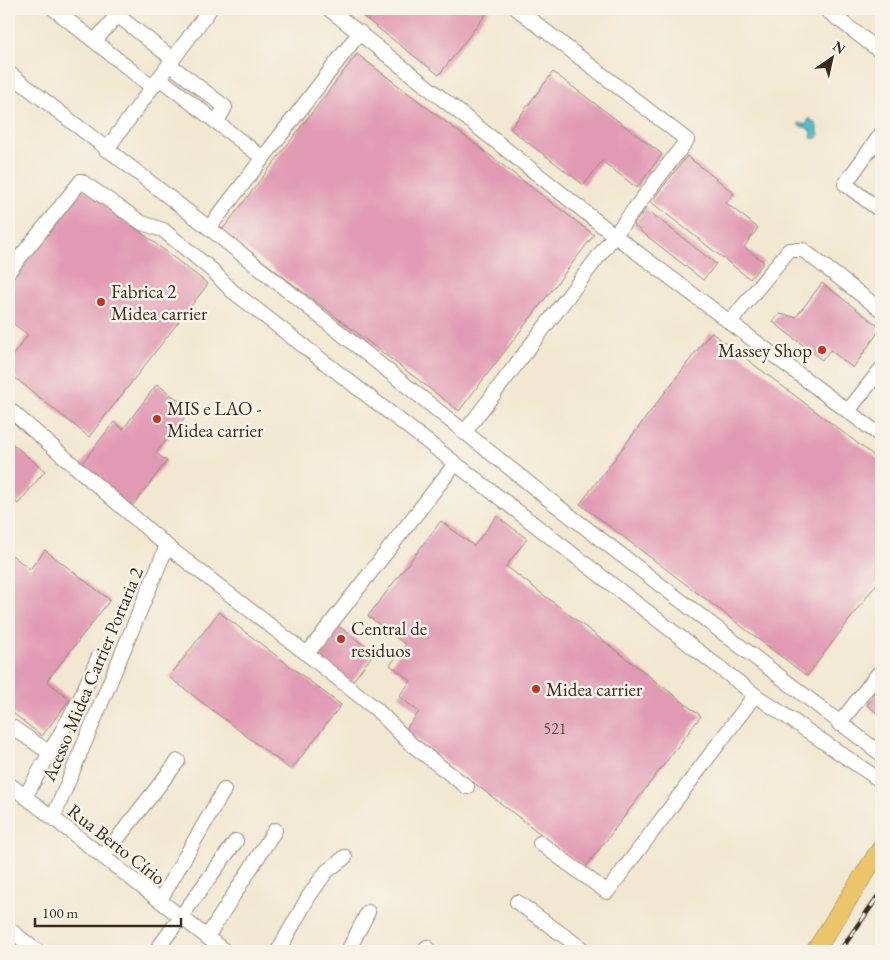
<svg xmlns="http://www.w3.org/2000/svg" width="890" height="960" font-family="'EB Garamond',serif">
<rect width="100%" height="100%" fill="#f7f3e8"/>
<filter id="ink" filterUnits="userSpaceOnUse"><feTurbulence type="fractalNoise" baseFrequency=".02" numOctaves="2"/><feDisplacementMap in="SourceGraphic" scale="10" xChannelSelector="R" yChannelSelector="G"/><feConvolveMatrix kernelMatrix="1 2 1 2 8 2 1 2 1" color-interpolation-filters="sRGB"/></filter>
<filter id="wash" filterUnits="userSpaceOnUse"><feTurbulence type="fractalNoise" baseFrequency=".0096" numOctaves="4" result="noise"/><feDisplacementMap in="SourceGraphic" scale="20" xChannelSelector="R" yChannelSelector="G"/><feGaussianBlur stdDeviation="1.12" result="paint"/><feColorMatrix in="noise" values="0 0 0 0 0 0 0 0 0 0 0 0 0 0 0 0 0 1.4 0 .05"/><feComposite in="paint" operator="in"/></filter>
<g filter="url(#wash)">
<rect width="100%" height="100%" fill="#f2e8d1"/>
<!-- water -->
<path fill="#53bece" stroke="#477476" d="M809 118 816 124 819 135 816 139 811 138 812 132 807 128 799 126V123L806 125Z"/>
<g id="blocks">
<!-- building -->
<path fill="#e19ab3" d="M353 9H490L439 75Z
M357 54 594 235 459 411 222 230Z
M553 72 662 154 637 188 602 161 584 185 510 129Z
M687 156 734 193 726 203 758 228 744 247 764 262 750 279 651 202Z
M81 186 208 284 89 437 9 373V360L28 335 9 320V279Z
M646 209 716 264 703 280 633 225Z
M822 283 881 328 853 368 830 350 822 360 773 322 779 314 796 317Z
M711 332 881 461V578L807 676 580 504Z
M157 384 191 410 156 453 167 461 130 509 79 467 114 422 123 429Z
M9 441 45 471 18 504 9 496Z
M497 516 527 539 506 566 701 716 585 868 405 730 419 712 399 696 411 681 390 665 406 645 368 616 441 521 474 546Z
M45 550 110 600 47 681 70 699 42 736 9 710V553L30 569Z
M219 612 341 705 291 770 169 677Z
M337 625 374 653 352 682 314 654Z
M881 686V716L867 705Z"/>
</g>
</g>
<g filter="url(#ink)">
<use href="#blocks" fill-opacity="0" stroke="#968978" stroke-width="1"/>
<g fill="none" stroke-linecap="round" stroke-linejoin="round">
<defs>
<path id="minor" d="M54 9 152 87
M329 9 614 235 881 436
M825 9 881 52
M95 41 117 15 173 59
M169 64 225 107 217 122
M9 73 209 228 556 505 881 754
M159 78 263 158
M881 134 845 184 881 211
M106 150 210 9
M209 228 360 32
M9 271 81 181 142 223 163 230 213 271 231 290 755 695 881 781
M731 321 789 250H803L881 310
M9 409 167 546 307 654 455 464
M848 411 881 369
M464 433 687 140 517 9
M307 654 376 709 411 744 467 787
M839 724 881 670
M9 725 50 753
M9 784 225 951
M25 797 80 699 99 656
M53 818 167 546
M540 843 607 892 755 695
M103 857 178 761
M160 900 224 790
M517 902 585 951
M9 929 37 951
M207 937 275 830
M156 951 236 841
M278 951 309 896 326 872 345 857
M348 951 368 912
M423 951 427 947"/>
<path id="major" d="M815 951 881 848"/>
</defs>
<!-- minor casing -->
<use href="#minor" stroke="#968978" stroke-width="16"/>
<!-- major casing -->
<use href="#major" stroke="#968978" stroke-width="19"/>
<!-- minor -->
<use href="#minor" stroke="#fff" stroke-width="14"/>
<!-- major -->
<use href="#major" stroke="#ecc569" stroke-width="18"/>
<defs>
<path id="rail" d="M840 951 881 892"/>
</defs>
<!-- rail casing -->
<use href="#rail" stroke="#3b2a1e" stroke-width="5"/>
<!-- rail -->
<use href="#rail" stroke="#f7f3e8" stroke-width="3" stroke-dasharray="9" stroke-linecap="butt"/>
</g>
</g>
<!-- markers -->
<g fill="#c8321e" stroke="#f7f3e8" stroke-width="2">
<circle cx="101" cy="302" r="5"/>
<circle cx="822" cy="350" r="5"/>
<circle cx="157" cy="419" r="5"/>
<circle cx="341" cy="639" r="5"/>
<circle cx="536" cy="689" r="5"/>
</g>
<g text-anchor="middle" stroke-width="5" stroke-linejoin="round" paint-order="stroke">
<!-- number labels -->
<g font-size="16" fill="#644643">
<text x="555" y="734">521</text>
</g>
<!-- poi labels -->
<g font-size="19" fill="#3b2a1e" stroke="#f7f3e8" text-anchor="start">
<text x="111" y="298">Fabrica 2<tspan x="111" dy="22">Midea carrier</tspan></text>
<text x="812" y="357" text-anchor="end">Massey Shop</text>
<text x="167" y="415">MIS e LAO -<tspan x="167" dy="22">Midea carrier</tspan></text>
<text x="351" y="635">Central de<tspan x="351" dy="22">residuos</tspan></text>
<text x="546" y="696">Midea carrier</text>
</g>
<!-- street labels -->
<g font-size="19" fill="#3b2a1e" stroke="#f7f3e8">
<text transform="translate(92 674) rotate(-67)" y="7">Acesso Midea Carrier Portaria 2</text>
<text transform="translate(117 844) rotate(38)" y="7">Rua Berto Círio</text>
</g>
</g>
<!-- margin -->
<rect width="890" height="960" fill="none" stroke="#f7f3e8" stroke-width="30"/>
<!-- north arrow -->
<g transform="translate(832 58) rotate(34)" stroke="#f7f3e8" stroke-width="4" paint-order="stroke">
<path d="M0-4L9 19L0 12L-9 19Z" fill="#3b2a1e"/>
<text y="-8" font-size="14" font-weight="bold" text-anchor="middle" fill="#3b2a1e">N</text>
</g>
<!-- scale -->
<path d="M35 918v8h146v-8" fill="none" stroke="#3b2a1e" stroke-width="2.5"/>
<text x="42" y="918" font-size="15" fill="#3b2a1e" stroke="#f7f3e8" stroke-width="4" paint-order="stroke">100 m</text>
</svg>
